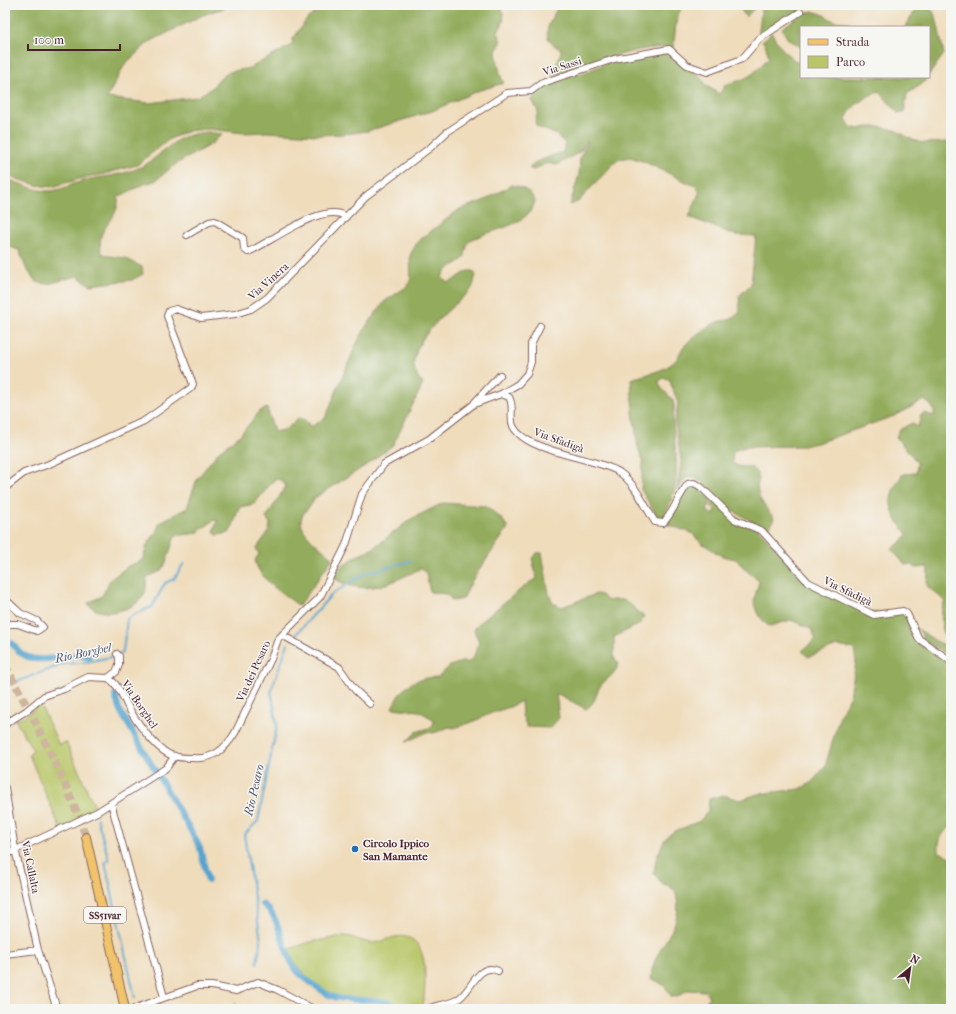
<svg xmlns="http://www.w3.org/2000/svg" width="956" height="1014" font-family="'IM FELL French Canon',serif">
<rect width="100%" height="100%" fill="#f6f6f2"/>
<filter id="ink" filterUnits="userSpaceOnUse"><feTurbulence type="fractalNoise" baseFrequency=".025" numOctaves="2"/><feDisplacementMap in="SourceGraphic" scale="8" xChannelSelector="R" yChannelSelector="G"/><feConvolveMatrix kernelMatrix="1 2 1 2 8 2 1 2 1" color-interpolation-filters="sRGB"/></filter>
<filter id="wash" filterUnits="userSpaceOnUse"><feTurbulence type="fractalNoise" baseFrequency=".012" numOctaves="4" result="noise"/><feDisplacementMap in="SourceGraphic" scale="16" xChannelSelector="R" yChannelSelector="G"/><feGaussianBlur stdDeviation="0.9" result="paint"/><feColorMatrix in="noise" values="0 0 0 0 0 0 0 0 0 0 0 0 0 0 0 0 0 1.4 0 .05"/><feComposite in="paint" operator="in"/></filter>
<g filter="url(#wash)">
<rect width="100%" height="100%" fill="#efdcbb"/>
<!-- green -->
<path fill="#b8c668" stroke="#81724a" d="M40 704 59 745 66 742 97 812 61 830 29 755 33 750 15 720 25 716Z
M343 936C354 936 363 943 373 943 384 942 395 934 406 937 431 942 425 990 423 1007 406 1012 400 1005 385 1001 372 997 358 999 345 998 323 994 294 970 289 949L311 942Z"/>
<!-- forest -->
<path fill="#92ab5c" stroke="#6e6544" d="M5 5H232L203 15 149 42 125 64 107 98 149 103 197 97 212 88 218 80 229 72 250 68 292 45 293 39 307 19 325 5H420L426 7 436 5H500C505 16 505 21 498 31L501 43 496 51C497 58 500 79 504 83L477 91 432 111 368 131 344 134 317 135 267 132 244 133 208 129 197 130 188 131 170 139 137 165 100 175 90 176 52 187 36 185 5 175Z
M559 5H684C674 16 676 34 673 48 635 44 589 67 552 76L561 52V49C536 38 551 21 559 5Z
M738 5H801V11L759 36C758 26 763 14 760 5L755 8 746 17Z
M925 7 933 11 937 21 944 54 929 75V27H905L916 10Z
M812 11 822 14 834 21 849 22 853 27H801V47L787 38 782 28 801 15Z
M772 33C776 43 791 61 801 63V77H928L922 84 907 94 904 113H898L879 91C867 96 849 107 846 120L851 127 859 129 867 127H882L895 130 913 140 923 143 951 142V640L945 638C942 628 939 610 945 601L927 586 928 567 915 568 912 564 905 565 892 549 902 541 907 535C905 530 903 529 900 525 885 504 890 492 903 474L916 473 917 462 896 437 899 430 912 423 918 427 921 415 925 413 934 416C935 408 930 404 924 400L894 416 817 443 803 446 744 447 733 451 732 462C737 468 744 466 751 467L756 472 759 479C753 493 765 507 774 518L768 532C756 521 740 517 728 507 715 497 706 484 692 476L686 478 677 490 681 461 675 421 678 403 669 379 664 378 659 381C660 391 669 393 673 401 676 408 672 415 673 422 676 457 682 485 664 516H657L641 490 643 463 638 447 633 413 631 379C645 374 665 372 676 360 680 355 681 348 686 344 693 337 702 330 711 325 724 317 729 325 740 311L739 296 751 284 756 236 735 235 689 217 700 191 695 186 645 162 630 157 620 159 613 164 578 202 570 205 579 174 580 157 588 142 587 141 581 151 557 165 547 163 533 170 529 168 538 161 563 152 565 143 555 134 537 127 535 122 538 111 532 100 543 83 586 72 609 62 669 51 675 59 699 75 707 86 719 94 726 84C749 79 753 75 769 57L765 44 762 41Z
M208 132 222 134 213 143 176 164 155 181 144 184 118 197C120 222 93 227 102 253L109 256 125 258 142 267 143 274 132 280 90 285 77 276 48 284 36 282 26 268 19 250 10 247 5 248V179C18 182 32 190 46 191 61 192 75 182 90 179 109 176 131 174 148 163 173 145 175 135 208 132Z
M512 185C523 187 530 191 535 201 529 227 490 229 471 240L468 243 464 258C456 266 445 267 442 278L449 283 468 271H473L476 275 473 286 470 291C452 307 412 339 414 365 414 373 419 378 423 384L393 445 368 464 313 499V502C310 507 302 513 301 520 299 532 324 551 333 558L299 606C283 593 259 580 255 560L259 554 256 549 269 531 270 523 266 518 286 486 281 480 275 479 254 504 240 507C235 515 235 525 229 533L217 535 214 531 217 521 214 520 197 533 175 536 166 563 161 571 147 577C146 586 147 594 139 601 129 611 97 619 88 603L102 596 110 580 128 566 139 562 144 558 146 547 156 532 160 522 187 508 197 479 219 451 239 436 260 411 267 408 274 432 286 429 299 418 305 420 311 427 325 418 356 345 367 325 385 301 408 286 411 278 410 255 418 241 460 209 483 201Z
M694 483 712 498 707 511 714 515 715 510 711 506 714 500 731 515 756 527 804 578 865 613 903 611 916 634 951 661V826C942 832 938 841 939 852L951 857V1009H698L699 1005 706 1002 709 997 706 991 688 990 677 997 671 996C666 986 661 982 651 979 652 945 688 929 675 891L668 885H663L654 873 656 859 665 839 673 832 700 821 708 811 709 799 723 795 740 800 758 794 800 789 812 782 825 767 840 715 850 696 856 662 854 649 837 646 808 657 802 651 816 639 811 629 791 620 770 626C765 625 764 621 761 618 749 602 756 597 759 581L747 571 736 559 722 556 700 542 692 533 663 523 682 491Z
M443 503 486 506 502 519 508 528 473 579 463 599 453 601 446 594 430 592 426 573 422 568C392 582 368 598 335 579L337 570 355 557 372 549 411 519Z
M537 553H542L549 594 553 603 562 607 596 594 602 595 608 601C629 596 628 605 644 616L640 624 614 637V658L619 664C613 676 611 675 603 683 594 692 599 700 586 709L556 693 559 718 550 728 527 727 522 715 521 701 510 707 494 712 472 722 454 728 449 727 434 733 427 732 406 742 416 732 432 727 434 722 433 719 419 711 392 708C402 686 413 678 438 677L450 666 464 661 468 663 474 656 479 642 474 630 480 622 530 582 537 579 532 558Z
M918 629 937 642 951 647V657L925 640Z"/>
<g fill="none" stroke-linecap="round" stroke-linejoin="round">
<!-- stream -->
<path stroke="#56a4cf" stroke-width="2" d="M292 639 332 594 366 573 411 561
M120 654 123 651 127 619 133 615 152 607 165 583 174 579 184 563
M5 686 64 664 81 663 116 656
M97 818 109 860 105 862 135 998
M257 963 261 940 244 835 258 821 277 725 271 690 288 644
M235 1004 236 1009"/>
<!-- canal -->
<path stroke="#56a4cf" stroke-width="6" d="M12 643C33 675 61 649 89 657
M115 695 119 709 195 838 200 848 208 881
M262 904C283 916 281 958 301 975 310 982 321 991 331 996 350 1004 386 995 400 1009"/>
</g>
</g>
<g filter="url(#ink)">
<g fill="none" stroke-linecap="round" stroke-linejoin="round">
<!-- major-tunnel -->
<path stroke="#ceb69e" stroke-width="8" stroke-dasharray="8 4" stroke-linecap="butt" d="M5 665C35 721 65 777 86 837"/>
<defs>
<path id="minor" d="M187 235 209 222 215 221 243 238 244 249 248 252C270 243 324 200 346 217
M501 394 518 384 527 374 531 362V344L540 326
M475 402 500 375
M5 488 24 473 49 464 144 421 191 388 193 384 167 316 169 311 176 309 201 318 235 314 251 309 267 298 366 196 431 147 447 132 507 93 531 91 542 83 614 59 669 49 687 65 707 72 742 59 759 39 800 12
M5 599 20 613 37 621 43 627 37 631 18 624H5
M282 635 339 667 355 690 370 704
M108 678C118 684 122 695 127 705 135 720 157 752 174 756 180 758 187 758 193 758 213 760 225 749 235 733L271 659 278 639 320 597 346 545 362 494 384 464 429 439 474 404 501 394 509 397C515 407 509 416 513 426 526 453 595 457 619 472 636 484 644 505 655 522L663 523C674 512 678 496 688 484L694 483 701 487 734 519 762 531 808 582 874 615 903 611 907 614 919 639 951 661
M5 714 7 723
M5 724 26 711 44 696 64 689 88 677 108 678 116 672 119 665V656L117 654
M5 788 15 849 38 950 57 1009
M111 803 164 997
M5 855 97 812 166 768 175 756
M5 954 38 950
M5 1008V1009
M133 1009 197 986H212L236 991 258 982 278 990 313 1009
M428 1009C438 1004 449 1005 458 999 471 992 478 961 498 971"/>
<path id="major" d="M86 837 125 1009"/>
</defs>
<!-- minor casing -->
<use href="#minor" stroke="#84615d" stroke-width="8"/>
<!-- major casing -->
<use href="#major" stroke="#84615d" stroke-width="10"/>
<!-- minor -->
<use href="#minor" stroke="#fff" stroke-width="6"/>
<!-- major -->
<use href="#major" stroke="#f1c36a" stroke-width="8"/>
</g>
</g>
<!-- markers -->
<circle fill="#1f6fb2" stroke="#f6f6f2" stroke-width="1.5" cx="355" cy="849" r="4"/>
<g text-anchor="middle" stroke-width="3" stroke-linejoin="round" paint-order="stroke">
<!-- shield labels -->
<rect fill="#f6f6f2" stroke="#7e6067" stroke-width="1" x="84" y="907" width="42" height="16" rx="3"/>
<g font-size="10" font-weight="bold" fill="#4a1f2b">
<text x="105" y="919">SS51var</text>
</g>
<!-- street labels -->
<g font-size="11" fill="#4a1f2b" stroke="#f6f6f2">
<text transform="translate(562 66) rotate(-18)" y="4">Via Sassi</text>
<text transform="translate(268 281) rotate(-42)" y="4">Via Vinera</text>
<text transform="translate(559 440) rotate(20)" y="4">Via Sfadigà</text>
<text transform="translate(848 591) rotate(26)" y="4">Via Sfadigà</text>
<text transform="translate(253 671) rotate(-65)" y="4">Via dei Pesaro</text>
<text transform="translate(140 704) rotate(56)" y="4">Via Borghel</text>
<text transform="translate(31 867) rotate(78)" y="4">Via Callalta</text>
</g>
<!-- poi labels -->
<g font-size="11" font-weight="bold" fill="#4a1f2b" stroke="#f6f6f2" text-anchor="start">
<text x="363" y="847">Circolo Ippico<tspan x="363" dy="13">San Mamante</tspan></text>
</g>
<!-- water labels -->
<g font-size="12" font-style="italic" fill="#4f546d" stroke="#f6f6f2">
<text transform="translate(83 653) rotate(-12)" y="4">Rio Borghel</text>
<text transform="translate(254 790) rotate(-77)" y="4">Rio Pesaro</text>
</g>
</g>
<!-- margin -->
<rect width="956" height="1014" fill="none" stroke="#f6f6f2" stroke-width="20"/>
<!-- legend -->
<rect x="800" y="26" width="130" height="52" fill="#f6f6f2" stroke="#b1a0a2"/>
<rect x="808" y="39" width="20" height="6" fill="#f1c36a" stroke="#b1a0a2"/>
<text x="836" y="46" font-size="12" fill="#4a1f2b">Strada</text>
<rect x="808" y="56" width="20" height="12" fill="#b8c668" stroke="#b1a0a2"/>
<text x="836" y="66" font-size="12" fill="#4a1f2b">Parco</text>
<!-- north arrow -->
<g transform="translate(910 968) rotate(29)" stroke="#f6f6f2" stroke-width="3" paint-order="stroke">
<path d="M0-3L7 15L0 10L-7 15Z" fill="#4a1f2b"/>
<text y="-6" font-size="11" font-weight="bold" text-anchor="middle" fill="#4a1f2b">N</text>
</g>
<!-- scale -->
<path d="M28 44v6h92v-6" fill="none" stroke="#4a1f2b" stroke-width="2"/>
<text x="34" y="44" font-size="12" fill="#4a1f2b" stroke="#f6f6f2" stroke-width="3" paint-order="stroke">100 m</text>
</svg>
